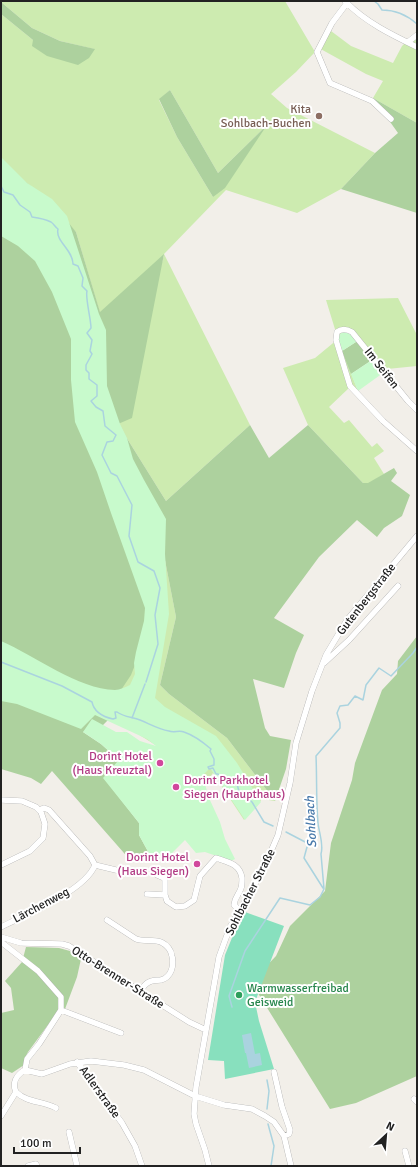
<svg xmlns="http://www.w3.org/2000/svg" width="418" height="1167" font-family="Signika,sans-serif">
<rect width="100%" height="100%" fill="#f2efe9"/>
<!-- grass -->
<path fill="#cdebb0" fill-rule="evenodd" d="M1 1H285L315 52 296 72 271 94 287 108 375 153 341 189 297 213 226 190 164 254 250 425 166 501 118 424 164 255 100 313 76 232 1 160V14L33 40 94 49 60 41 32 28 1 2ZM170 90 218 173 265 127 213 197 177 137 159 100Z
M327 28 351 46 393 63 402 46 417 31V123L373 98 383 81 366 74 317 47Z
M398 298 417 335V366L387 369 383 373 359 340 338 339 358 391 350 387 329 407 344 423 349 420 372 447 377 443 384 451 374 458 384 474 368 484 363 483 308 425 283 368 315 358 338 339 326 300Z
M164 555 176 617 160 685 169 694 227 738 275 801 262 799 244 820 213 773 205 784 162 749 141 736 59 674Z"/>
<!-- forest -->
<path fill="#add19e" d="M1 2 32 28 60 41 95 49 89 58 78 65 47 56 32 46 33 40 1 14Z
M170 90 218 173 267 125 225 188 213 197 177 137 159 99Z
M373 98 417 123V213L341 189 375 153 398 133Z
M1 160 16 175 52 202 76 232 100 312 164 254 132 418 118 424 166 501 250 425 269 458 308 425 363 483H368L394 468 397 473 391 481 410 495 402 516 384 528 377 537 357 520 319 557 274 618 304 635 296 653 284 688 253 679 265 728 270 736 291 740 286 769 275 801 227 738 169 694 160 685 176 617 164 555 141 567 148 632 131 675 117 696 108 720 103 725 83 732 101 744 119 760 104 778 139 823V835L151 857 131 861 52 771 41 784 31 778 1 769Z
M359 340 372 360 351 374 342 351Z
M417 636V1076L356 1103 330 1109 251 982 276 956 290 926 325 891 331 843 352 780 355 763 382 690 397 674 398 661Z
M26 947 59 948 70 951 81 959 77 977 65 1009 56 1014 28 1052 25 1058 24 1065 12 1073 1 1068V1013L14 1010 11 988 5 981 22 962Z"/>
<!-- park -->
<path fill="#c8facc" d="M1 157 27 183 52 199 67 216 99 314 106 330 107 386 120 424 127 438 133 459 144 480 166 519 165 554 169 614 155 698 165 707 216 736 237 763 261 802 245 820 210 768 200 778 205 784 209 798 220 822 225 839 235 859 231 861 205 852 196 853 185 840 170 855 151 857 139 835V823L103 778 119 760 101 744 83 732 92 719 116 732H127L140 741 156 746 147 739 95 715 81 729 17 704 1 701V641C35 656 78 689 115 690 120 690 125 687 130 685L135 674 134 663 136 652 144 621 145 608 111 513 97 472 75 422 71 380V339L52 292 35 261 18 246 1 236Z
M343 332H347L359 340 342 351 338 339 340 334Z
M372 360 383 373 358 391 351 374Z"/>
<!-- pitch -->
<path fill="#88e0be" d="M245 912 284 926 255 1002 259 1021 274 1069 225 1079 224 1061 208 1060 225 955 238 923Z"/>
<!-- water -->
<path fill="#aad3df" d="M251 1033 255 1054 260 1053 262 1065 249 1068 246 1053H245L242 1035Z"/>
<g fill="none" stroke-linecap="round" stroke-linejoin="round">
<!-- stream -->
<path stroke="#aad3df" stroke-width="1.5" d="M374 1 378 4 382 10C395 10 407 15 417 24
M1 186 4 192 13 195 20 205 30 212 32 217C39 218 45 219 51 222 54 224 55 227 58 229 55 241 73 250 73 264L78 266 83 278 82 286 87 291C85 297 91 319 91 328L87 333 92 340 90 351 92 354 86 365V370L89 373V379L97 385V396L91 401 96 407 103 411 105 426 116 435 113 441 107 442 102 455 111 473 117 476 132 505 129 536 138 562 154 571 160 588 155 615 158 644 146 682
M1 662 62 686 92 702C94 712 104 717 113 719L116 718 115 712H117C124 717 132 717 140 720 150 724 158 729 169 731 174 733 179 730 184 732 193 735 204 743 211 749L210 751 214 759V765L208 767 209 769 213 768 216 774H218L223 780 236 781 239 791 252 802 264 822 273 826
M132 718 145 684
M286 832 309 844 310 845 307 847 304 858 323 888
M232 1007 229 996 245 951 280 898 310 905 320 897 324 889 321 854C324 844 319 833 318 823 316 801 317 778 316 756L340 728V723L337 713 340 706 348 705 355 696 363 700 366 685 379 668 391 676 413 653 417 647
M267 1080 269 1091 267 1109
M268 1124 274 1146 271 1166"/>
<defs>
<path id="minor" d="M345 1C365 22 392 35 417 47
M347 3 332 23 317 52 330 83 372 101 391 119
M408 42 417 35
M417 410 408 401 352 332C347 329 342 328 337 332L336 340 350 386 383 421 417 451
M324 663 349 640 398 586
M1 800 22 801 36 807 41 812 45 824 43 838 30 851 1 865
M39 810 44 808 49 810 90 856 95 865
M157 875 164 878 165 880V895L167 901 176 907 185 906 194 900 200 876 216 858C228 862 240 864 242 878 242 881 242 886 241 888 239 895 235 896 234 905L240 911
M147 894 165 895
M107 920 136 939C144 942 153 939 161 942 167 945 171 950 172 956 174 965 172 977 161 980 158 980 153 980 149 982 145 984 143 987 140 991
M1 927C25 915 85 891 95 865L120 871
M1 937 21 943 62 944 69 946 189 1022 206 1030
M1 942 38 971 61 997V1010L39 1044 27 1059 25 1070 42 1074 70 1064 91 1061 124 1065 144 1070 195 1096 224 1105 252 1109 265 1116 274 1122 284 1136 291 1166
M61 1010 121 1033
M77 1062 122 1123 135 1146 142 1166
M274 1072 282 1107 290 1130 289 1134 284 1136
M16 1092C12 1083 16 1075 25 1070
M414 1099 417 1102
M1 1116 16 1092C27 1103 44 1101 56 1108
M69 1132 77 1166
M405 1151 409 1166
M28 1166 36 1164 37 1166
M209 1166 205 1150 196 1124 194 1114 196 1087 219 957 230 927 263 870 278 835 290 783 296 743 312 691 326 655 347 620 417 536"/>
</defs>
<!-- minor casing -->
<use href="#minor" stroke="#a9a9a9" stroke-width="6"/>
<!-- minor -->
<use href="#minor" stroke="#fff" stroke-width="5.5"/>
</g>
<!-- markers -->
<circle fill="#8d6e63" stroke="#fff" stroke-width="1.5" cx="319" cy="116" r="4"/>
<g fill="#d1479c" stroke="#fff" stroke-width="1.5">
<circle cx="160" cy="763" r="4"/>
<circle cx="176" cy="787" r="4"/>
<circle cx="197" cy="864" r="4"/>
</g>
<circle fill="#2e9e5b" stroke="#fff" stroke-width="1.5" cx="239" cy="995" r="4"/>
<g text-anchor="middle" stroke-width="4" stroke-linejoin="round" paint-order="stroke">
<!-- education labels -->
<g font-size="12" fill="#785e54" stroke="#fff" text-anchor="end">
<text x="311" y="113">Kita<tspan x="311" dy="14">Sohlbach-Buchen</tspan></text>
</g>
<!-- street labels -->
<g font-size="12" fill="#222" stroke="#fff">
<text transform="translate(382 368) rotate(52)" y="4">Im Seifen</text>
<text transform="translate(366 599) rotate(-52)" y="4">Gutenbergstraße</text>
<text transform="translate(250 892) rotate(-63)" y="4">Sohlbacher Straße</text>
<text transform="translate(41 905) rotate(-28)" y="4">Lärchenweg</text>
<text transform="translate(118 977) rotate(32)" y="4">Otto-Brenner-Straße</text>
<text transform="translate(100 1092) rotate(54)" y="4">Adlerstraße</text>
</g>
<!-- hotel labels -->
<g font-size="12" fill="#b23c85" stroke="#fff" text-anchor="end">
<text x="152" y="760">Dorint Hotel<tspan x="152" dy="14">(Haus Kreuztal)</tspan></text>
<text x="184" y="784" text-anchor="start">Dorint Parkhotel<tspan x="184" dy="14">Siegen (Haupthaus)</tspan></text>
<text x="189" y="861">Dorint Hotel<tspan x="189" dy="14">(Haus Siegen)</tspan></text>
</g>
<!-- leisure labels -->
<g font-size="12" fill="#27864d" stroke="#fff" text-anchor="start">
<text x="247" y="992">Warmwasserfreibad<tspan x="247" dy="14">Geisweid</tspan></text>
</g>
<!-- water labels -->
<g font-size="13" font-style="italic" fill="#4a7aab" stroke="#fff">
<text transform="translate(310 822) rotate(-93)" y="5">Sohlbach</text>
</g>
</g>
<!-- border -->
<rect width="418" height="1167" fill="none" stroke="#222222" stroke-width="4"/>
<!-- north arrow -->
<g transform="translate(386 1135) rotate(26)" stroke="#ffffff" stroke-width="3" paint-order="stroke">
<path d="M0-3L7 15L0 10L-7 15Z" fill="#222222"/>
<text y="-6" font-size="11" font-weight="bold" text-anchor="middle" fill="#222222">N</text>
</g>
<!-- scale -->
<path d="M14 1147v6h66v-6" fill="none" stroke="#222222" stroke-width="2"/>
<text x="20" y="1147" font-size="12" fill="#222222" stroke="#ffffff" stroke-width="3" paint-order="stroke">100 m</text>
</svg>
